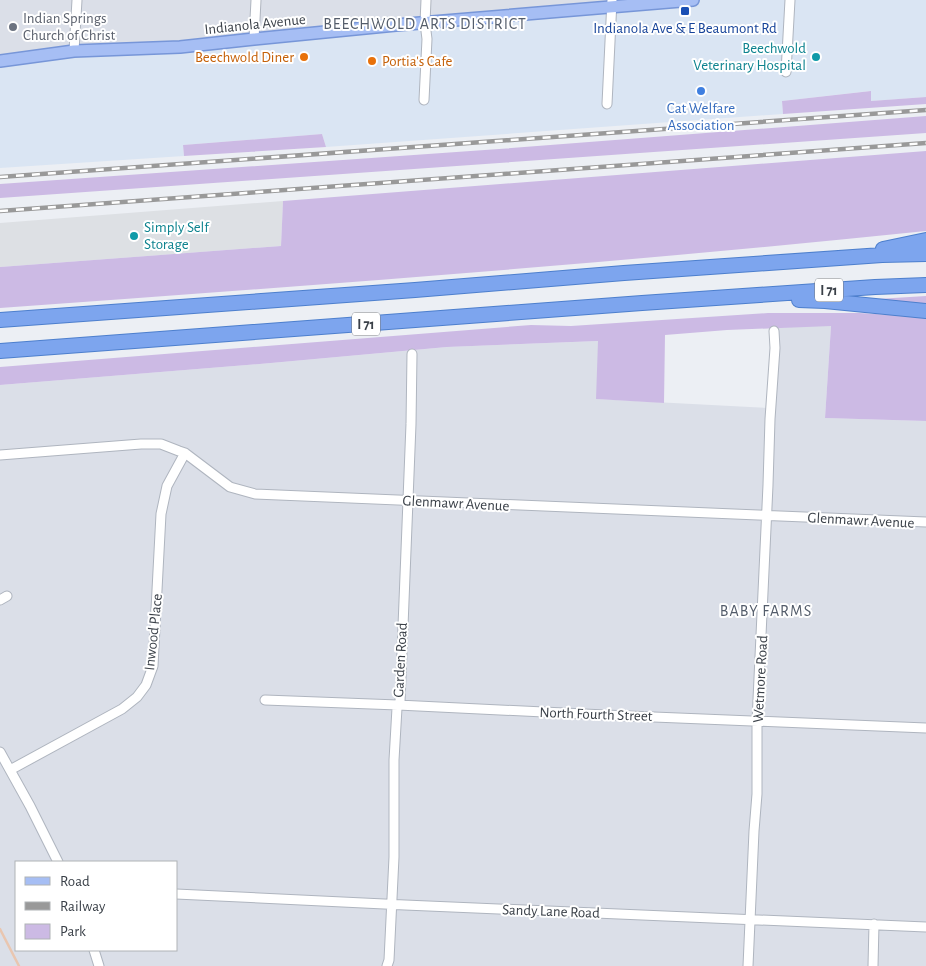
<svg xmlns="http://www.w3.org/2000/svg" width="926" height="966" font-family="'Alegreya Sans',sans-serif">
<rect width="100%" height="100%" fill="#eceff4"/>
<!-- residential -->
<path fill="#dbdfe8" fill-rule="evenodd" d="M0 0H684L0 61Z
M809 326H831L825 418 926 421V966H0V385L271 363 447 347 599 341 597 399 769 408 775 328ZM16 862H176V950H16Z"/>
<!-- commercial -->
<path fill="#dae5f3" d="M684 0H926V97L871 101 870 91 782 101 783 114 326 147 322 134 183 145 184 156 0 168V61Z"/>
<!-- industrial -->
<path fill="#dde0e4" d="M283 201 281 246 0 267V223Z"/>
<!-- green -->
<path fill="#ccbae4" d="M871 91V101L926 97V104L783 114 782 101Z
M926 116V133L0 198V184L499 149Z
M322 134 326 147 184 156 183 145Z
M926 151V231C618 263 309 286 0 308V267L281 246 283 201Z
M926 296V304L877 301V299Z
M768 313H859L926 317V421L825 418 831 326 727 330 665 335 664 403 596 399 598 341 447 347 271 363 0 385V367L531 325 571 326Z"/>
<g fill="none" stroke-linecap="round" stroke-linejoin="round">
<!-- stream -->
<path stroke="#e9c6b0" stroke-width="2.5" d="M0 929 19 966"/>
<defs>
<path id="minor" d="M254 39 256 0
M74 51 77 0
M786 72 790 0
M424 100 427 39 425 23 426 0
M607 104 612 0
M0 455 141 444H161L179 451 185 453 230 487 255 494 926 522
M0 600 7 596
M265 700 398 705 605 715 926 728
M0 752 30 806 58 862
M10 770 122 709 137 697 146 685 153 666 161 514 167 486 185 453
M176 894 405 905 926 927
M94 950 99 966
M387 966 389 960 394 857V760L397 708 400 702 411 424 412 354
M748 966 754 831 757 794V721L768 485 770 419 775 348 774 331
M873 966 874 924"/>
<path id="major" d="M0 61 74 51 180 47 254 39 396 25 693 0"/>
<path id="highway" d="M883 249 926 240
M799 300 825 301 926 311
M0 320 415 290 624 273 882 255 926 254
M0 351 642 303 875 287 926 285"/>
</defs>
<!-- minor casing -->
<use href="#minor" stroke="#afb5bf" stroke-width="11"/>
<!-- major casing -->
<use href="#major" stroke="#7796d8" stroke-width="14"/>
<!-- highway casing -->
<use href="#highway" stroke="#4d7fcd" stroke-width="16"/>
<!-- minor -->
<use href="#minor" stroke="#fff" stroke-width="9"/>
<!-- major -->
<use href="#major" stroke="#a6bef4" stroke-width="11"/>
<!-- highway -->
<use href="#highway" stroke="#7da5ee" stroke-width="14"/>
<defs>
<path id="rail" d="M0 177 926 110
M0 211 926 143"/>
</defs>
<!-- rail casing -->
<use href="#rail" stroke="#999" stroke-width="4.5"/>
<!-- rail -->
<use href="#rail" stroke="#fff" stroke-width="2.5" stroke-dasharray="8" stroke-linecap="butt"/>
</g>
<!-- markers -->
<rect fill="#1a4fb4" stroke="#fff" stroke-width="2" x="680" y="6" width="10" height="10" rx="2.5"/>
<circle fill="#6b7280" stroke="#fff" stroke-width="2" cx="13" cy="27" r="5"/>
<g fill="#e8710a" stroke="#fff" stroke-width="2">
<circle cx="304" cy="57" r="5"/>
<circle cx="372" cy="61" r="5"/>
</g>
<g fill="#0f9aa8" stroke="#fff" stroke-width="2">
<circle cx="816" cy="57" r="5"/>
<circle cx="134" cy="236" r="5"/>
</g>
<circle fill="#3f7fe0" stroke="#fff" stroke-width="2" cx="701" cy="91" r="5"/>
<g text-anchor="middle" stroke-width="4" stroke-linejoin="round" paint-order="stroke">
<!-- shield labels -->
<g fill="#fff" stroke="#75797f" stroke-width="1">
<rect x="815" y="278.5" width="28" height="23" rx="4"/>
<rect x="352" y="312.5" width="28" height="23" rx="4"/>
</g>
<g font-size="14" font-weight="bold" fill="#3a4048">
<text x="829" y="295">I 71</text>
<text x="366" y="329">I 71</text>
</g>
<!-- worship labels -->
<g font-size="15" fill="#5b616d" stroke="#fff" text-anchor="start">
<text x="23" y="23">Indian Springs<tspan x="23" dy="17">Church of Christ</tspan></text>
</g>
<!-- street labels -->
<g font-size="15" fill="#3a4048" stroke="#fff">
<text transform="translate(255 24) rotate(-6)" y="5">Indianola Avenue</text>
<text transform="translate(456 503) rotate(3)" y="5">Glenmawr Avenue</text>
<text transform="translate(861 520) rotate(3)" y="5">Glenmawr Avenue</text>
<text transform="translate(153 632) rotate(-84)" y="5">Inwood Place</text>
<text transform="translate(400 660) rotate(-87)" y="5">Garden Road</text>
<text transform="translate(760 679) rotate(-87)" y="5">Wetmore Road</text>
<text transform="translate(596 714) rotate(2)" y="5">North Fourth Street</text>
<text transform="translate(551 911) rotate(2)" y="5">Sandy Lane Road</text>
</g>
<!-- transit labels -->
<g font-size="15" fill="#164399" stroke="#fff">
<text x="685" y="33">Indianola Ave &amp; E Beaumont Rd</text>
</g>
<!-- culture labels -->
<g font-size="15" fill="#0d838f" stroke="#fff" text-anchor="end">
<text x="806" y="53">Beechwold<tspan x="806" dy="17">Veterinary Hospital</tspan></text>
<text x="144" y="232" text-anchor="start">Simply Self<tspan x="144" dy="17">Storage</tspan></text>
</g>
<!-- food labels -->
<g font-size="15" fill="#c56008" stroke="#fff" text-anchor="end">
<text x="294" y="62">Beechwold Diner</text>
<text x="382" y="66" text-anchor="start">Portia's Cafe</text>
</g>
<!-- shop labels -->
<g font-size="15" fill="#366cbe" stroke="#fff">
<text x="701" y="113">Cat Welfare<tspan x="701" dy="17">Association</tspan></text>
</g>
<!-- neighbourhood labels -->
<g font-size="16" letter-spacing="1" fill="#535c6a" stroke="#fff">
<text x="425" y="29">BEECHWOLD ARTS DISTRICT</text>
<text x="766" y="616">BABY FARMS</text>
</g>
</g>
<!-- legend -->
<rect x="15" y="861" width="162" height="90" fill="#ffffff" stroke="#b0b3b6"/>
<rect x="25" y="877" width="25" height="8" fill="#a6bef4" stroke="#b0b3b6"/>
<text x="60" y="886" font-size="15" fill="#3a4048">Road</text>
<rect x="25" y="902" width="25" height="8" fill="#999999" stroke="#b0b3b6"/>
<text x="60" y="911" font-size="15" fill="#3a4048">Railway</text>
<rect x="25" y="924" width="25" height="15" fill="#ccbae4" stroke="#b0b3b6"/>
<text x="60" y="936" font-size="15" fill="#3a4048">Park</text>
</svg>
